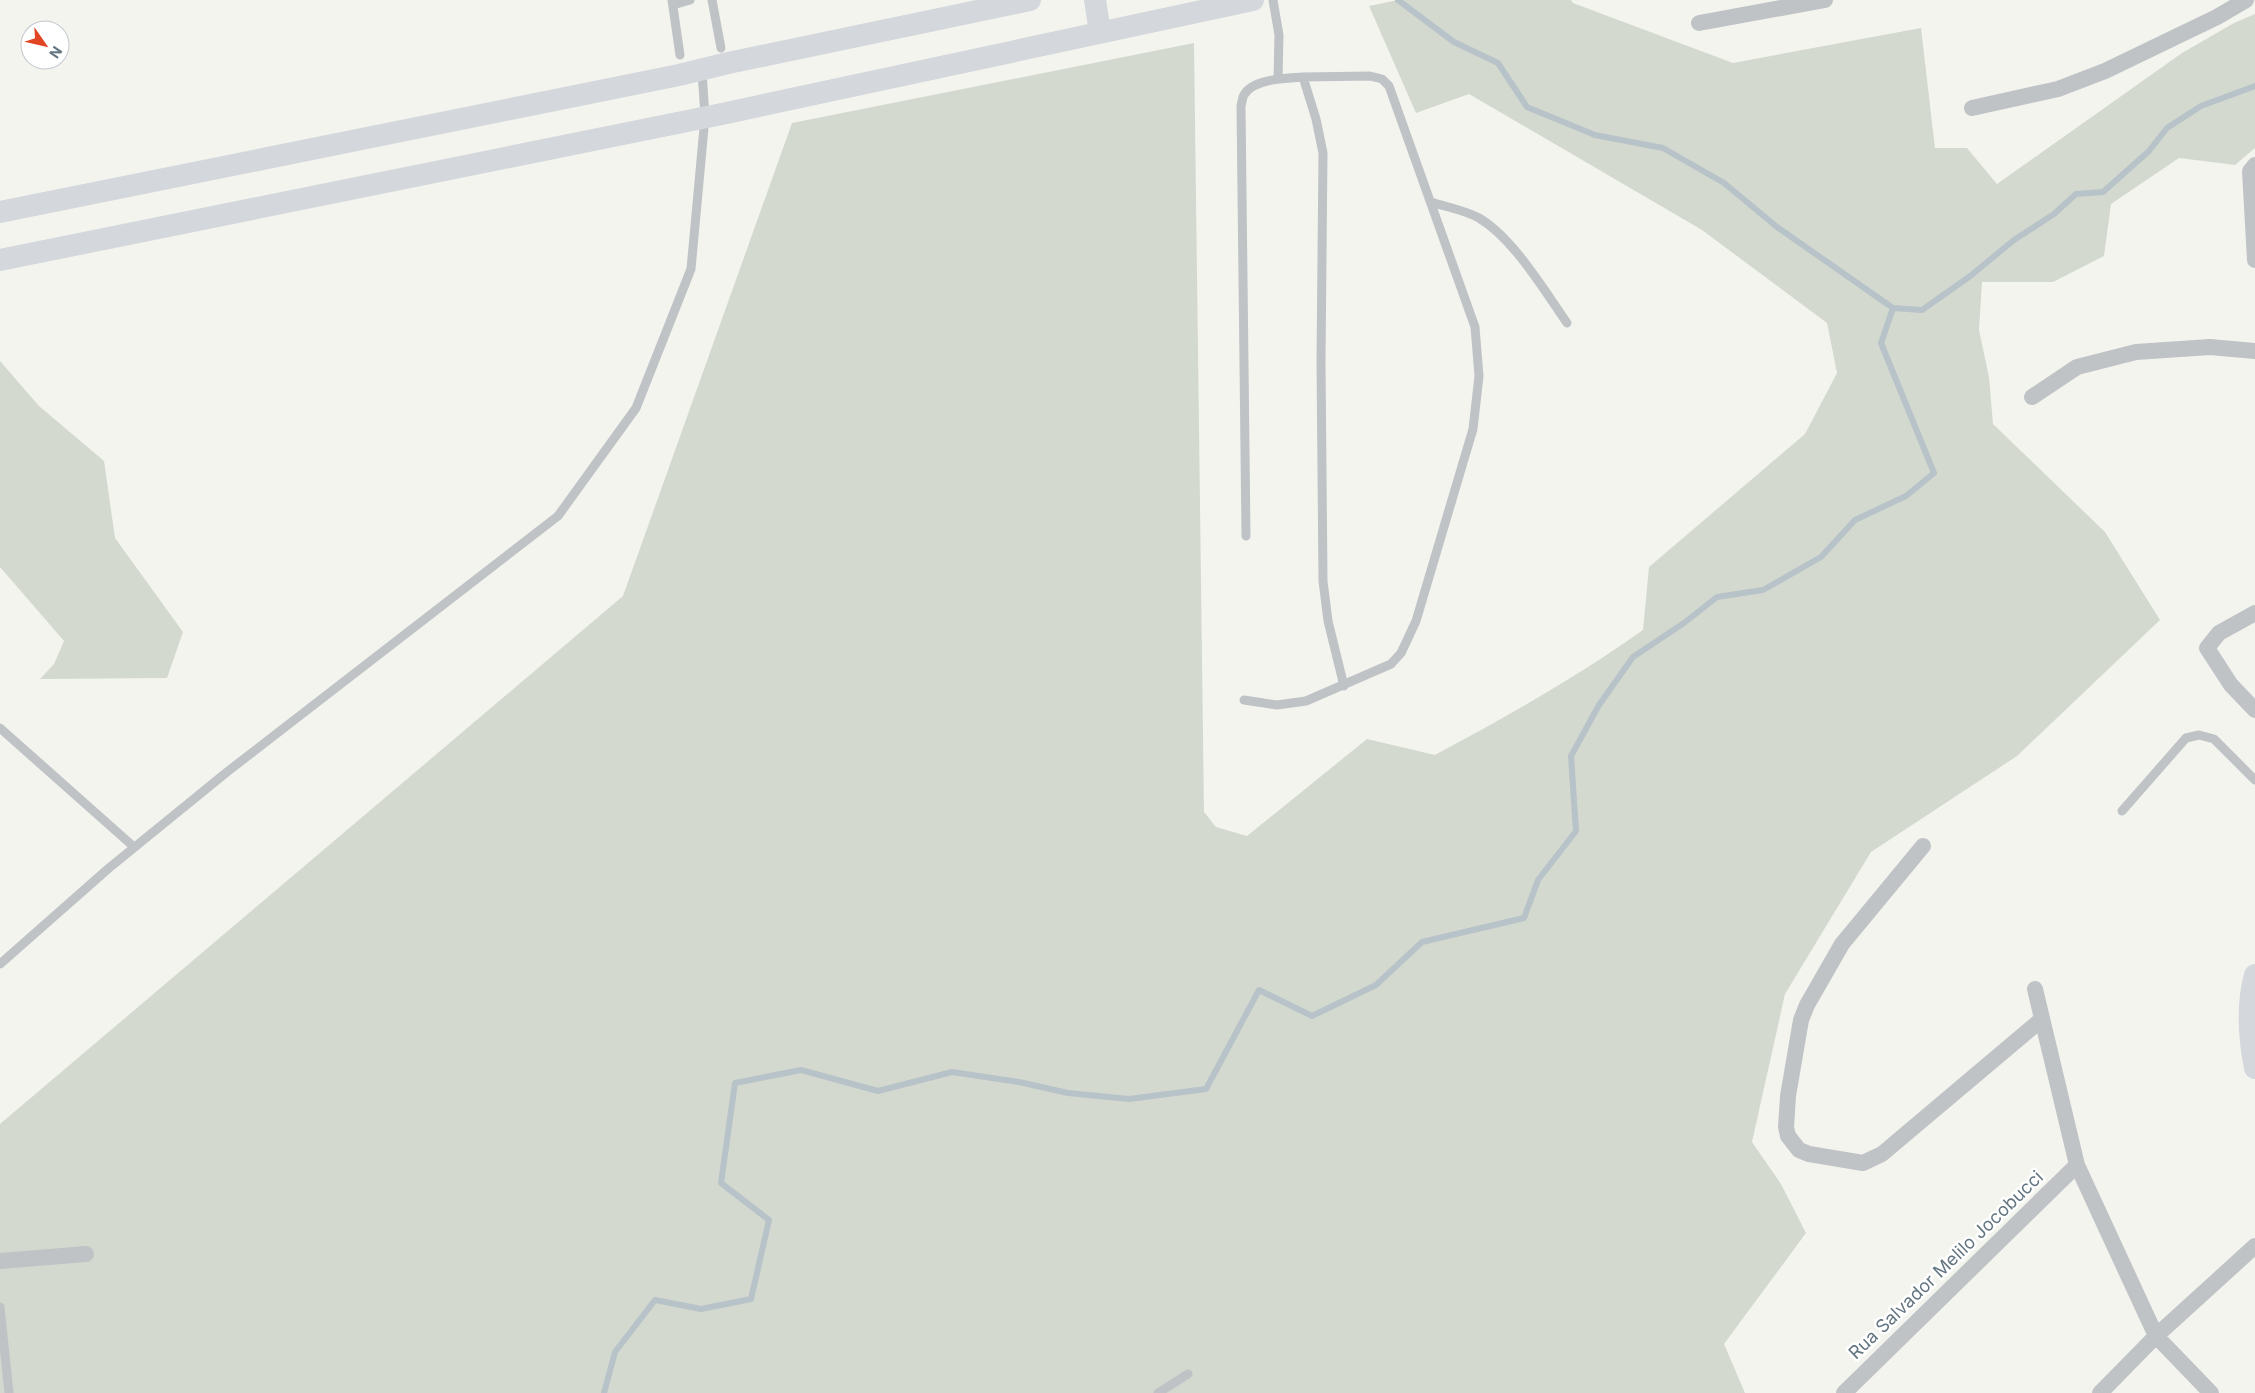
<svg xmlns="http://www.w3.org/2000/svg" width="2255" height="1393" font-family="Inter,sans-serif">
<rect width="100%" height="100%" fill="#f4f4ef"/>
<!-- green -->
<path fill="#d3d9cf" d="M1398 0H1571L1573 3 1733 63 1921 28 1935 148H1967L1997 184 2182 53 2234 23 2255 14V148L2235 165 2179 158 2111 204 2104 256 2053 282H1982L1979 330 1989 377 1993 424 2105 532 2160 620 2017 756 1871 852 1785 994 1752 1142 1781 1184 1806 1233 1724 1344 1745 1393H0V1124L623 596 792 123 1194 43 1204 812 1216 827 1247 836 1367 739 1435 755C1506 717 1577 677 1643 630L1649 567 1805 434 1837 373 1827 323 1702 230 1469 94 1416 113 1369 6Z
M0 361 39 406 104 461 115 538 183 632 167 678 40 679 54 664 64 641 0 567Z"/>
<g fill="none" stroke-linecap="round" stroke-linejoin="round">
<!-- stream -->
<path stroke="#b7c3c8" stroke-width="6" d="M1398 0 1454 42 1498 63 1527 107 1595 135 1663 148 1724 183 1777 227 1893 308
M604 1393 615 1352 655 1300 701 1309 751 1299 769 1220 721 1183 735 1083 801 1070 878 1091 952 1072 1019 1082 1068 1093 1129 1099 1206 1089 1259 990 1312 1016 1376 985 1422 942 1524 918 1538 880 1576 831 1571 756 1599 705 1633 657 1684 623 1717 597 1763 590 1821 557 1855 520 1906 496 1934 473 1881 343 1893 308 1922 310 1969 277 2014 240 2054 214 2076 194 2103 192 2149 151 2167 128 2201 106 2255 86"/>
<!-- lane -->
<path stroke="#bfc3c6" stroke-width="9" d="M672 0 680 55
M712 0 721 48
M1273 0 1279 35 1278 79
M673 5 690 0
M1431 202C1446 207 1465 210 1479 218 1513 238 1544 290 1567 323
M1246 536 1241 106C1242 103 1242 98 1244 95 1252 79 1287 78 1303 77L1316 119 1323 153 1321 361 1323 581 1328 621 1344 686
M1244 700 1277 705 1306 701 1391 664 1401 653 1416 621 1473 429 1479 376 1475 327 1389 86 1382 79 1370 76 1303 77
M0 728 134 847
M2122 811 2186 738 2199 735 2214 739 2255 780
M0 964 109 868 227 772 558 516 636 408 691 269 705 117 702 71
M0 1307 9 1393
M1158 1393 1188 1374"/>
<!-- street -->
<path stroke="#bfc3c6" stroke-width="16" d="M1699 23 1825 0
M1972 108 2058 89 2105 71 2217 17 2246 0
M2255 165 2250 171 2255 260
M2032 397 2077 367 2136 352 2210 347 2255 351
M2255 613 2219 633 2207 648 2231 685 2255 710
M1923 846 1842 944 1807 1005 1801 1020 1788 1096 1786 1127 1788 1136 1799 1150 1809 1154 1863 1163 1882 1154 2042 1019
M2035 989 2077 1165 2156 1336 2211 1393
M0 1261 86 1254
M1844 1393 2077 1165
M2100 1393 2156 1336 2255 1246"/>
<!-- secondary -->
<path stroke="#d4d8dc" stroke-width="22" d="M1095 0 1100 32
M0 212 679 75 728 63 1030 0
M0 260 717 115 1253 0
M2255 975C2247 1004 2249 1038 2255 1068"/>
</g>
<g text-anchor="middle" stroke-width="5" stroke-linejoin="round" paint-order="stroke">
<!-- street labels -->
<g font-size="18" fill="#637581" stroke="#fff">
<text transform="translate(1946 1265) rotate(-44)" y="6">Rua Salvador Melilo Jocobucci</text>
</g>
</g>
<!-- north arrow -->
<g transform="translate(45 45) rotate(124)"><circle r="24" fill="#ffffff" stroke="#c1c8cd"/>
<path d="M0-4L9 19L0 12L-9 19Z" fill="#e14522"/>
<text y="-8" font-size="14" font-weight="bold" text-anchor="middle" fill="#637581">N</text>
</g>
</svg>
